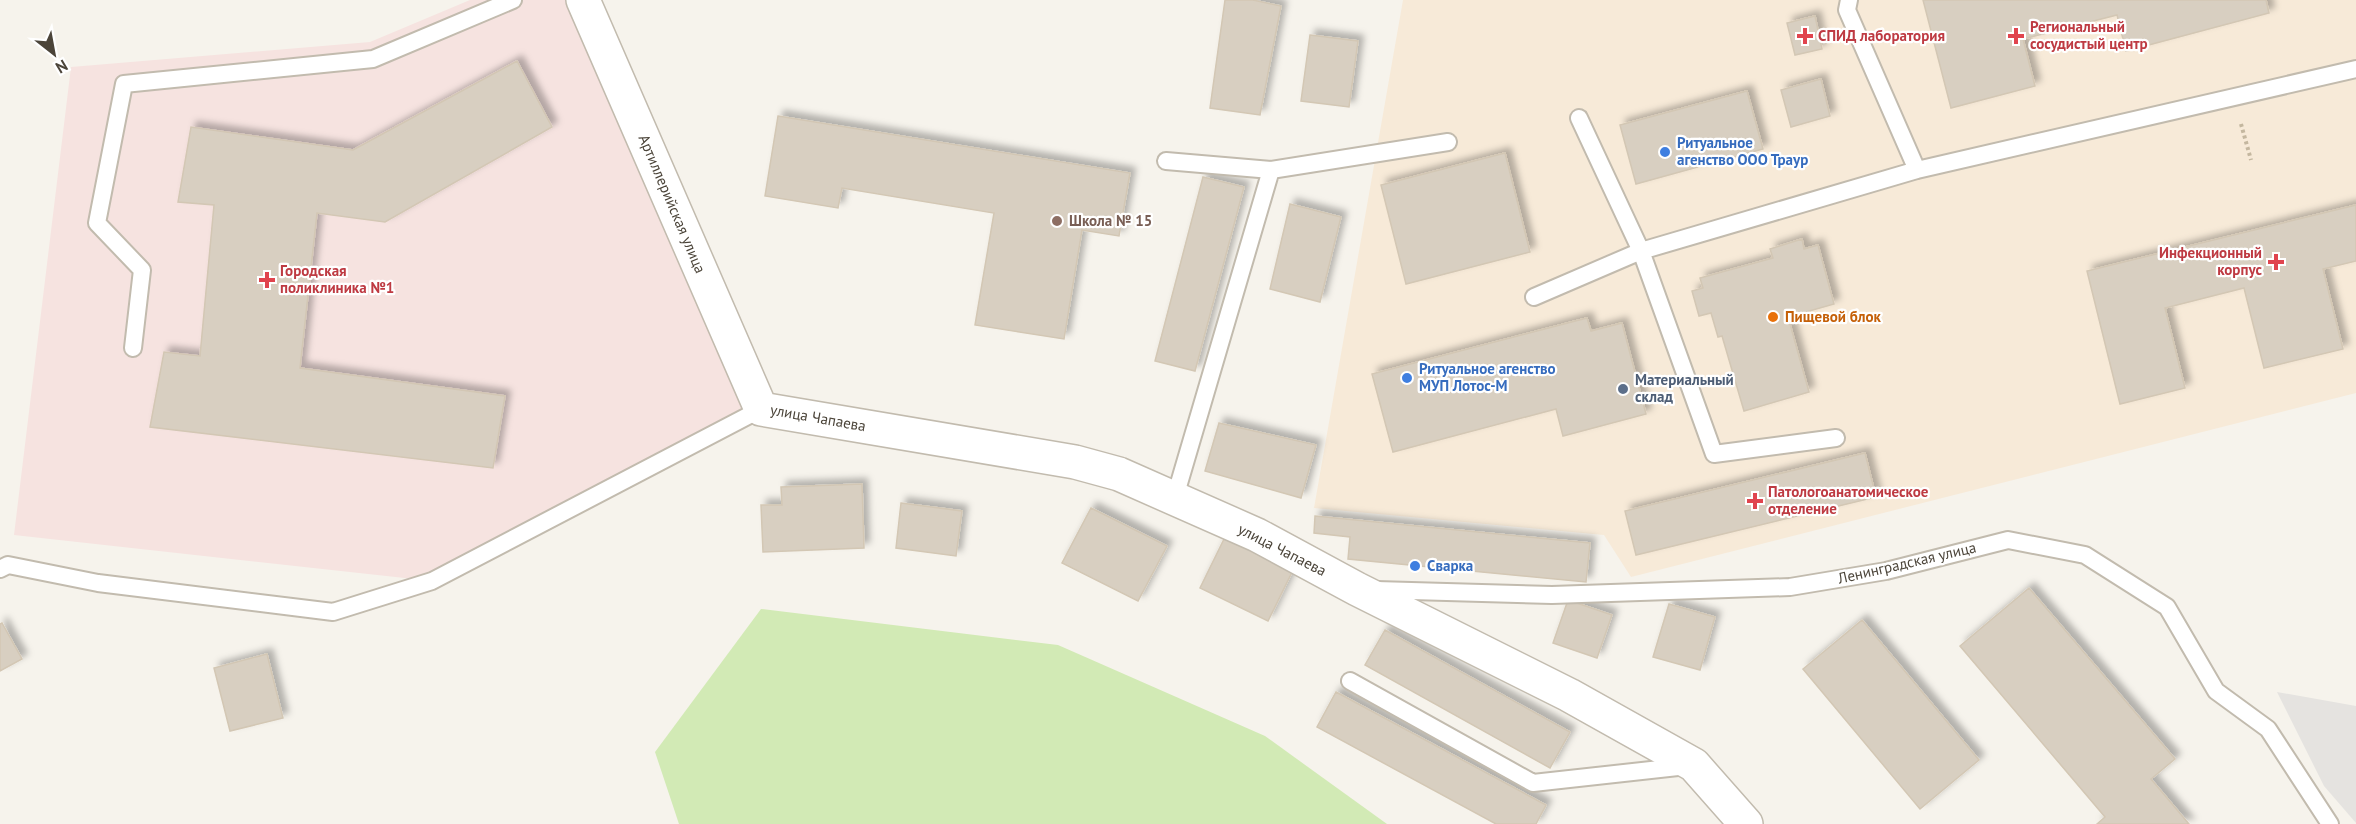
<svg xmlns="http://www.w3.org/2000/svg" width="2356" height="824" font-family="'PT Sans',sans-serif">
<defs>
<filter id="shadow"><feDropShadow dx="5.5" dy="-5.5" stdDeviation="3" flood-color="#0004"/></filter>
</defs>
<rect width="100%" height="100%" fill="#f6f3ec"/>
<!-- commercial -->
<path fill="#f7ead8" d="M1403 0H2356V393L1631 577 1604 535 1314 508Z"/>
<!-- medical -->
<path fill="#f6e3e0" d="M470 0H583L761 409 432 581 14 535 71 67 370 42Z"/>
<!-- green -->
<path fill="#d2eab5" d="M761 609 1058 645 1265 736 1387 824H679L655 752Z"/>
<!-- parking -->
<path fill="#e5e3e0" d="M2277 692 2356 706V823L2324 786Z"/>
<!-- building -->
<path fill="#d8cfc1" stroke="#d3c7b4" stroke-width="1.5" filter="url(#shadow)" d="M1225 0H1253L1281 6 1260 115 1210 108Z
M1923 0H2266L2269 13 2126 51 2117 15 2023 39 2035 86 1951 108Z
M1815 16 1822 49 1795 55 1787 23Z
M1310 35 1358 41 1349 107 1301 101Z
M517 61 552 127 385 222 317 213 300 368 505 396 493 468 150 427 164 352 200 356 214 205 178 202 191 127 353 150Z
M1821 79 1830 116 1791 127 1781 90Z
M1747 91 1763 149 1636 184 1620 125Z
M778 116 1130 173 1119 236 1082 230 1064 339 975 325 994 213 842 188 838 208 765 196Z
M1505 153 1530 252 1406 284 1381 185Z
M1203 177 1244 187 1195 371 1155 361Z
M1290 204 1341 217 1320 302 1270 289Z
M2356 205V261L2323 269 2343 349 2264 368 2244 288 2165 308 2185 388 2120 404 2087 271Z
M1802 239 1804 249 1818 245 1834 304 1788 317 1809 392 1744 411 1722 336 1718 337 1711 313 1699 316 1692 291 1703 288 1700 278 1773 258 1770 249Z
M1587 318 1591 331 1622 323 1646 414 1563 436 1556 409 1393 452 1372 374Z
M1219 423 1316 445 1301 498 1205 471Z
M1865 453 1876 497 1636 555 1625 511Z
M862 484 864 548 763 552 761 505H782L781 487Z
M901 503 962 511 956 556 896 548Z
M1091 508 1167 546 1138 601 1062 563Z
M1315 516 1590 543 1586 582 1348 559 1350 537 1314 533Z
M1229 529 1297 562 1268 621 1200 588Z
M2029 588 2175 759 2151 779 2189 824H2097L2105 817 1960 646Z
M1568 600 1612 615 1597 658 1553 643Z
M1669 604 1715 617 1700 670 1653 657Z
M1862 620 1979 760 1920 809 1803 669Z
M2 623 22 659 0 671V624Z
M1385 630 1570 732 1550 768 1365 665Z
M267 654 283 718 230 731 214 668Z
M1336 692 1546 805 1536 824H1496L1317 727Z"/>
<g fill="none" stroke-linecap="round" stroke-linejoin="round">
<defs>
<path id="service" d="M1849 0 1847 10 1917 170
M1579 118 1641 251 1714 454 1836 438
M1166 161 1271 170
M1534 297 1641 251 1917 170 2356 69
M133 348 142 270 97 223 124 84 373 59 513 0
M1175 497 1271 170 1448 142
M0 569 8 565 98 583 333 612 432 581 761 409
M1376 590 1552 595 1790 587 1886 571 2008 540 2085 555 2167 607 2216 691 2268 729 2330 824
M1350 681 1533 783 1687 766"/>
<path id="minor" d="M583 0 761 409 1075 462 1119 474 1257 535 1357 589 1569 695 1694 765 1746 824"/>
</defs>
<!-- service casing -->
<use href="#service" stroke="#c2bbae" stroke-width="20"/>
<!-- minor casing -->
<use href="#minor" stroke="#c2bbae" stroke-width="36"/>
<!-- path -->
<path stroke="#c4b79f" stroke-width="4" stroke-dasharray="3 3" stroke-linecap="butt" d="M2241 124 2251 160"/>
<!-- service -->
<use href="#service" stroke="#fff" stroke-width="16"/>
<!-- minor -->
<use href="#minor" stroke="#fff" stroke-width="33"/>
</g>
<!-- markers -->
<g fill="#e0444e" stroke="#fff" stroke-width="2">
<path d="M1802 27h6v6h6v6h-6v6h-6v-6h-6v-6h6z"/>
<path d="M2013 27h6v6h6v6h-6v6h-6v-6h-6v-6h6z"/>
<path d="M2273 253h6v6h6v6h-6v6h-6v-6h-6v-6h6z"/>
<path d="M264 271h6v6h6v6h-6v6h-6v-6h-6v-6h6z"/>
<path d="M1752 492h6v6h6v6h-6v6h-6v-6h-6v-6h6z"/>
</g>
<g fill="#3f7fe0" stroke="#fff" stroke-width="2">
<circle cx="1665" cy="152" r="6"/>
<circle cx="1407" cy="378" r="6"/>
<circle cx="1415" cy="566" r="6"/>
</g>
<circle fill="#8d6e63" stroke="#fff" stroke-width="2" cx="1057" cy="221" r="6"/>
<circle fill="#e8710a" stroke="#fff" stroke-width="2" cx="1773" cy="317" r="6"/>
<circle fill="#5c6f8a" stroke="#fff" stroke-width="2" cx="1623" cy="389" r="6"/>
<g text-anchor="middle" stroke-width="4.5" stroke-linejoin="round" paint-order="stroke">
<!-- health labels -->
<g font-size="15" font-weight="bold" fill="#be3a42" stroke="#fff" text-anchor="start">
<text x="2030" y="32">Региональный<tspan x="2030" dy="17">сосудистый центр</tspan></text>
<text x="1818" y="41">СПИД лаборатория</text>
<text x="2262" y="258" text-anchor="end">Инфекционный<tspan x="2262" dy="17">корпус</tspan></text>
<text x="280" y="276">Городская<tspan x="280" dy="17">поликлиника №1</tspan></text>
<text x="1768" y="497">Патологоанатомическое<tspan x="1768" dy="17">отделение</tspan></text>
</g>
<!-- shop labels -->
<g font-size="15" font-weight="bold" fill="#366cbe" stroke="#fff" text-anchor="start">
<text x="1677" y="148">Ритуальное<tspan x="1677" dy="17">агенство ООО Траур</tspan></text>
<text x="1419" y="374">Ритуальное агенство<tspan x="1419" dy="17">МУП Лотос-М</tspan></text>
<text x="1427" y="571">Сварка</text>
</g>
<!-- street labels -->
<g font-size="15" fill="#4b4439" stroke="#fff">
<text transform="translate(672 204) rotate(67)" y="5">Артиллерийская улица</text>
<text transform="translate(818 418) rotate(10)" y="5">улица Чапаева</text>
<text transform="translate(1282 550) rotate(27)" y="5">улица Чапаева</text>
<text transform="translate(1907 563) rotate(-13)" y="5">Ленинградская улица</text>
</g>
<!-- education labels -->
<g font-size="15" font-weight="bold" fill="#785e54" stroke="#fff" text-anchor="start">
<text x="1069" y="226">Школа № 15</text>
</g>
<!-- food labels -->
<g font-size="15" font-weight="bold" fill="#c56008" stroke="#fff" text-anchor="start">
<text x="1785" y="322">Пищевой блок</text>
</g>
<!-- service labels -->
<g font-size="15" font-weight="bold" fill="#4e5e75" stroke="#fff" text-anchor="start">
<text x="1635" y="385">Материальный<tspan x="1635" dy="17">склад</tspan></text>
</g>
</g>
<!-- north arrow -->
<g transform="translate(54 54) rotate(149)" stroke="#ffffff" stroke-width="4.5" paint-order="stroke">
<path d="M0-4.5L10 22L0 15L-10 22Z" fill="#4b4439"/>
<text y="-9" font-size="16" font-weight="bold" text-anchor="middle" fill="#4b4439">N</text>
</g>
</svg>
